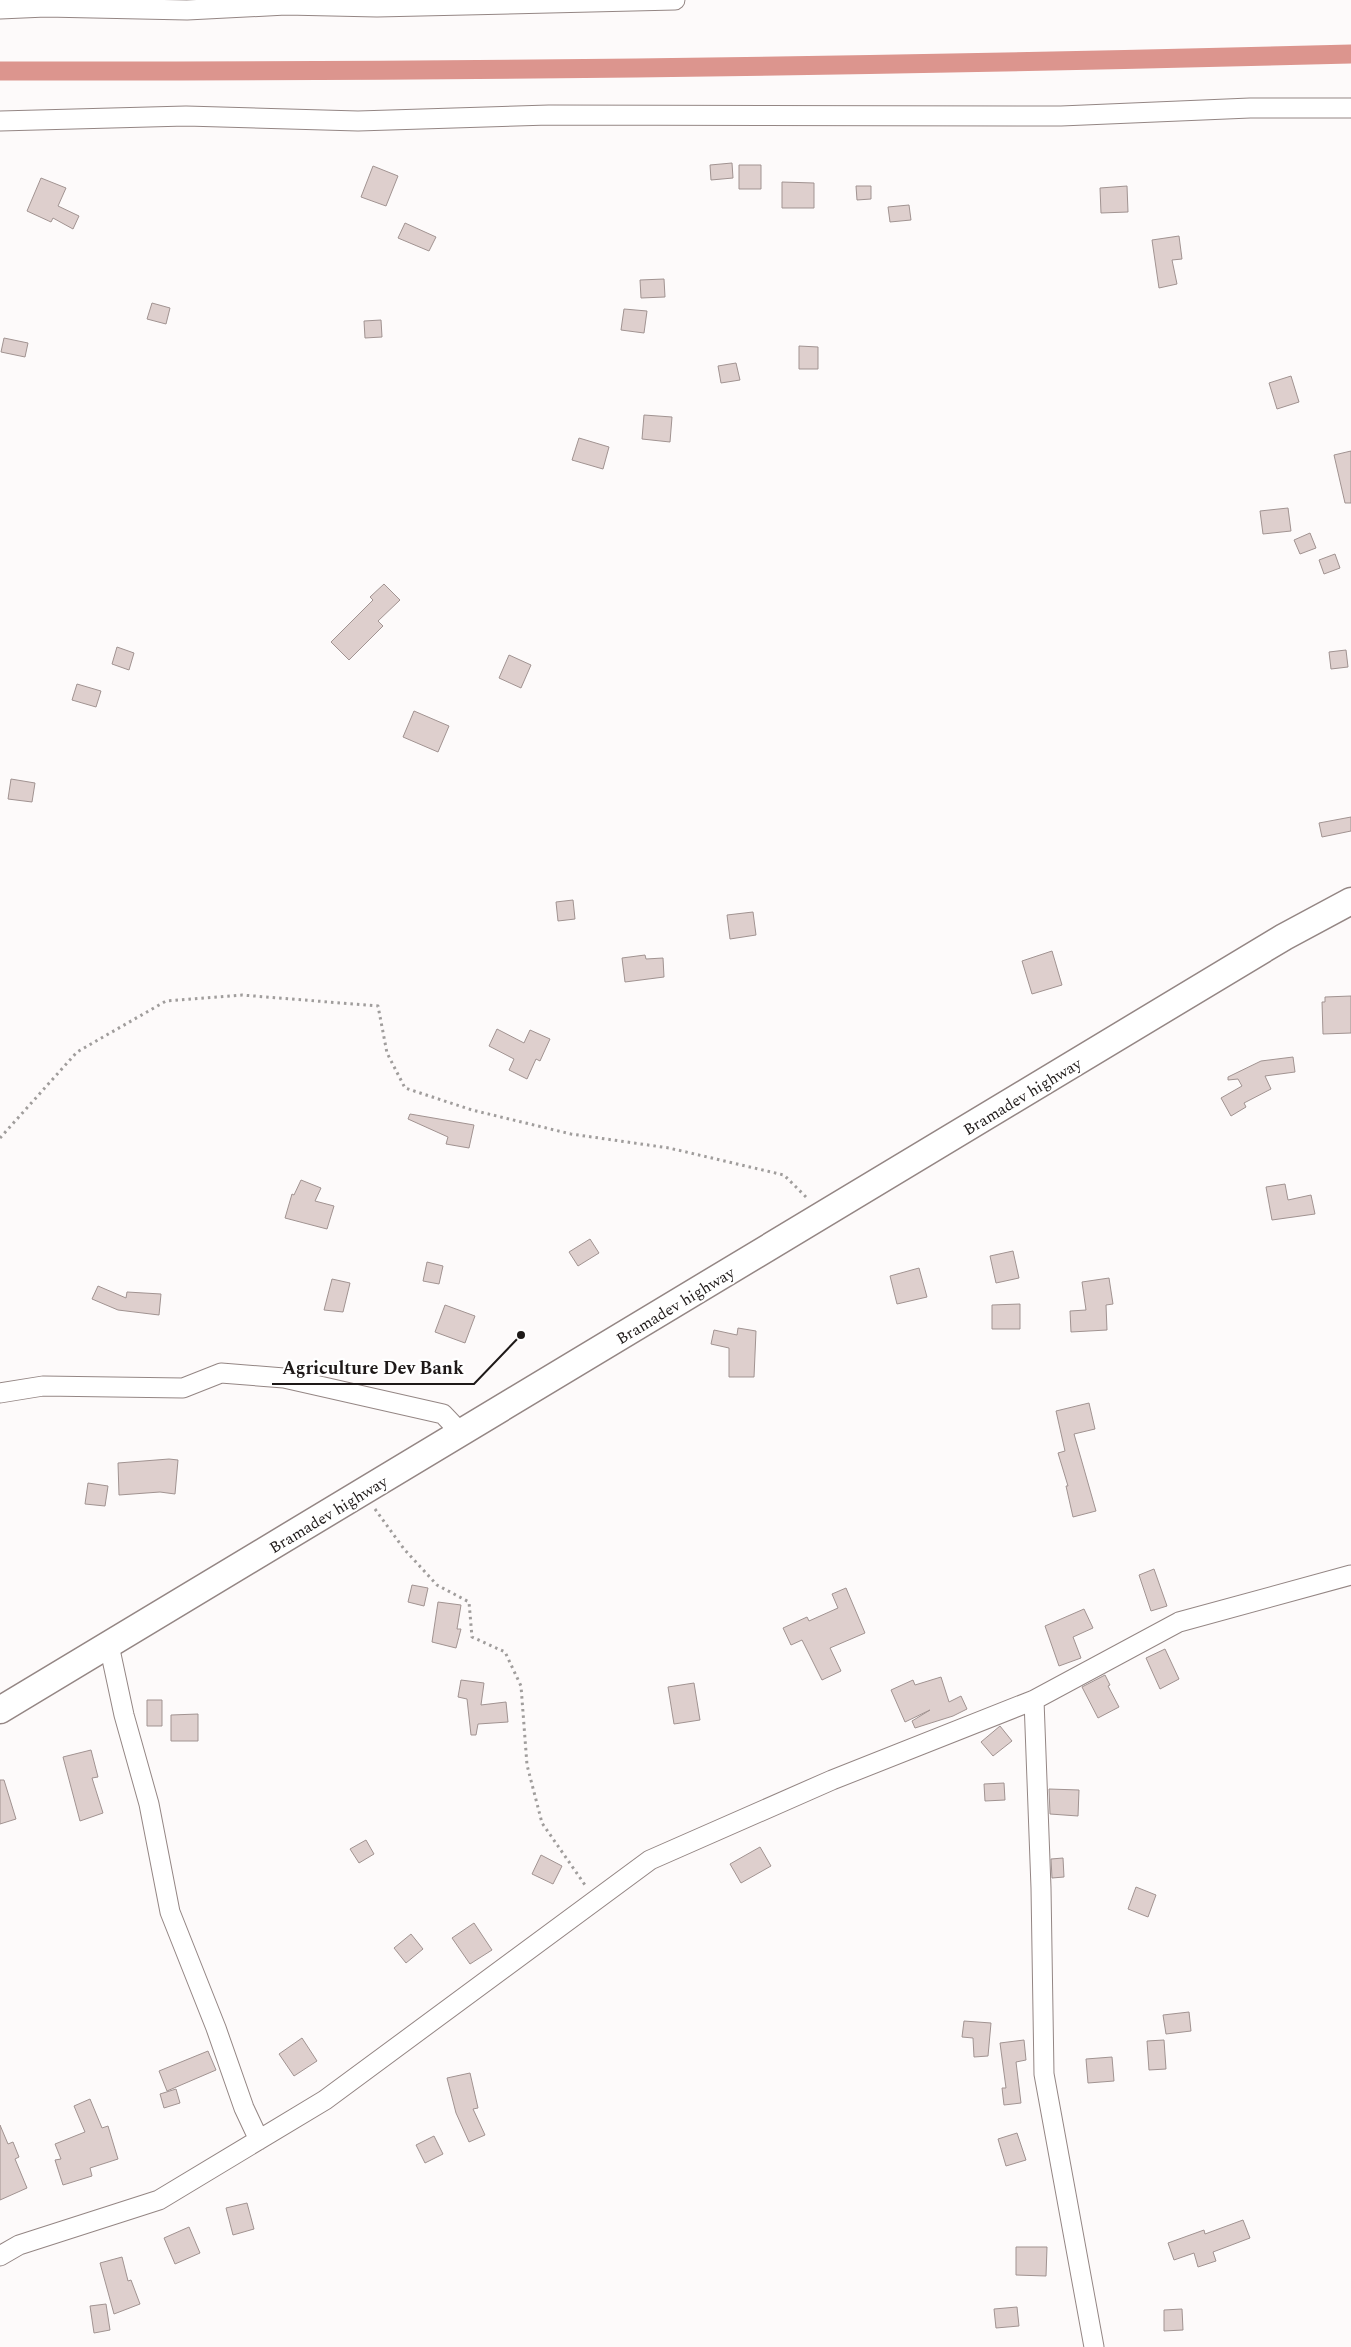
<svg xmlns="http://www.w3.org/2000/svg" width="1351" height="2347" font-family="Spectral,serif">
<rect width="100%" height="100%" fill="#fdfafa"/>
<g fill="none" stroke-linecap="round" stroke-linejoin="round">
<!-- canal -->
<path stroke="#dc958e" stroke-width="19" d="M0 71C450 72 901 66 1351 54"/>
</g>
<!-- building -->
<path fill="#decfcd" stroke="#a19391" d="M732 163 733 178 711 180 710 165Z
M739 165H761V189H739Z
M373 166 398 176 386 206 361 197Z
M41 178 66 188 58 206 79 216 73 229 53 218 51 222 27 211Z
M782 182 814 183V208H782Z
M856 186H871V199L857 200Z
M1127 186 1128 212 1101 213 1100 188Z
M909 205 911 220 890 222 888 207Z
M405 223 436 237 429 251 398 238Z
M1179 236 1182 259 1172 260 1177 284 1159 288 1152 240Z
M664 279 665 297 641 298 640 280Z
M152 303 170 308 166 324 147 319Z
M624 309 647 311 644 333 621 330Z
M381 320 382 337 365 338 364 321Z
M4 338 28 343 25 357 1 352Z
M799 346 818 347V369H799Z
M736 363 740 380 721 383 718 366Z
M1291 376 1299 402 1277 409 1269 383Z
M644 415 672 417 670 442 642 439Z
M579 438 609 447 603 469 572 460Z
M1351 451V503H1345L1334 455Z
M1288 508 1291 531 1263 534 1260 511Z
M1310 533 1316 548 1300 554 1294 540Z
M1335 554 1340 568 1324 574 1319 560Z
M384 584 400 600 378 621 383 626 349 660 331 642 373 600 370 597Z
M117 647 134 653 129 670 112 664Z
M1346 650 1348 667 1331 669 1329 652Z
M509 655 531 665 521 688 499 678Z
M77 684 101 691 96 707 72 700Z
M414 711 449 726 438 752 403 737Z
M11 779 35 783 32 802 8 799Z
M1351 817V831L1322 837 1319 823Z
M573 900 575 919 558 921 556 902Z
M753 912 756 935 730 939 727 915Z
M1052 951 1062 985 1032 994 1022 961Z
M645 955 646 959 663 958 664 977 625 982 622 958Z
M1351 996V1033L1323 1034 1322 1002H1325V997Z
M497 1029 524 1043 530 1030 550 1039 540 1061 536 1059 527 1079 509 1070 514 1059 489 1046Z
M1293 1057 1295 1072 1265 1076 1271 1089 1244 1103 1246 1107 1231 1116 1221 1098 1242 1086 1238 1079 1228 1080V1077L1261 1061Z
M410 1114 474 1125 469 1148 446 1144 448 1137 408 1119Z
M301 1180 321 1188 315 1201 334 1206 327 1229 285 1218 292 1194 294 1195Z
M1285 1184 1288 1200 1311 1195 1315 1214 1272 1220 1266 1187Z
M590 1239 599 1253 578 1266 569 1252Z
M1013 1251 1019 1278 996 1283 990 1256Z
M427 1262 443 1266 439 1284 423 1281Z
M919 1268 927 1297 897 1304 890 1276Z
M1109 1278 1113 1304 1106 1305 1107 1330 1071 1332 1070 1311 1086 1310 1082 1282Z
M332 1279 350 1283 343 1312 324 1310Z
M98 1286 126 1298 127 1292 161 1294 159 1315 118 1310 92 1299Z
M1020 1304V1329H992V1305Z
M445 1305 475 1316 465 1343 435 1332Z
M738 1328 756 1331 754 1377H729V1348L711 1344 714 1330 737 1335Z
M1089 1403 1095 1429 1074 1434 1096 1511 1073 1517 1066 1486H1068L1058 1453 1065 1451 1056 1411Z
M169 1459 178 1460 175 1494 160 1492 119 1495 118 1463Z
M88 1483 108 1486 105 1506 85 1504Z
M1154 1569 1167 1606 1151 1611 1139 1575Z
M412 1585 428 1588 424 1606 408 1602Z
M846 1588 865 1633 830 1648 841 1671 822 1680 802 1640 791 1645 783 1628 807 1617 809 1621 838 1608 832 1594Z
M438 1602 461 1605 457 1629H461L456 1648 432 1642Z
M1084 1609 1093 1628 1073 1637 1081 1658 1059 1666 1045 1626Z
M1165 1649 1179 1679 1160 1689 1146 1658Z
M1105 1675 1110 1685 1108 1686 1119 1707 1098 1718 1082 1687Z
M941 1677 949 1702 961 1696 967 1709 953 1716 915 1728 912 1721 930 1710 905 1722 891 1690 913 1680 915 1685Z
M461 1680 484 1683 481 1705 506 1702 508 1722 478 1724 476 1735H471L467 1699 458 1697Z
M694 1683 700 1720 674 1724 668 1687Z
M147 1700H162V1726H147Z
M198 1714V1741H171V1715Z
M1000 1726 1012 1741 993 1756 981 1742Z
M91 1750 98 1777 92 1778 103 1813 80 1821 63 1757Z
M0 1780H4L16 1819 0 1824Z
M1004 1783 1005 1800 985 1801 984 1784Z
M1049 1789 1079 1790 1078 1816 1050 1814Z
M366 1840 374 1854 359 1863 350 1849Z
M760 1847 771 1866 741 1883 730 1864Z
M541 1855 562 1866 553 1884 532 1874Z
M1063 1858 1064 1877 1052 1878 1051 1859Z
M1136 1887 1156 1895 1148 1917 1128 1909Z
M474 1923 492 1950 470 1964 452 1938Z
M411 1934 423 1949 406 1963 394 1948Z
M1189 2012 1191 2031 1166 2034 1163 2015Z
M964 2021 991 2023 988 2056 974 2057 973 2038 962 2037Z
M302 2038 317 2061 294 2076 279 2054Z
M1024 2040 1026 2060 1016 2062 1021 2103 1004 2105 1002 2088H1006L1000 2043Z
M1164 2040 1166 2069 1149 2070 1147 2041Z
M208 2051 216 2070 167 2091 159 2071Z
M1112 2057 1114 2081 1088 2083 1086 2059Z
M470 2073 478 2108 473 2109 485 2135 469 2142 456 2113 447 2078Z
M176 2089 180 2103 164 2108 160 2094Z
M90 2099 102 2128 108 2126 118 2159 90 2168 92 2176 63 2185 55 2160 61 2159 55 2144 85 2132 74 2106Z
M0 2125 8 2144 13 2142 19 2157 15 2159 27 2188 0 2200Z
M1017 2133 1026 2160 1006 2166 998 2139Z
M434 2136 443 2154 425 2163 416 2145Z
M247 2203 254 2229 233 2235 226 2208Z
M1243 2220 1250 2238 1213 2252 1216 2261 1198 2267 1194 2253 1174 2260 1168 2243 1204 2230 1205 2234Z
M189 2227 200 2253 175 2264 164 2238Z
M1016 2247H1047L1046 2276 1016 2275Z
M122 2257 128 2281 131 2280 140 2304 114 2314 100 2263Z
M106 2304 110 2330 94 2333 90 2306Z
M1017 2307 1019 2326 996 2328 994 2309Z
M1182 2309 1183 2330 1164 2331V2310Z"/>
<g fill="none" stroke-linecap="round" stroke-linejoin="round">
<defs>
<path id="street" d="M0 9 46 7 187 10 286 5 377 7 675 0
M0 121 186 116 358 121 549 115 1061 116 1250 108H1351
M0 1393 43 1386 183 1388 221 1373 284 1378 443 1414 462 1434
M109 1645 124 1715 149 1804 170 1912 216 2028 244 2108 259 2140
M1034 1700 1041 1888 1044 2074 1094 2347
M0 2256 19 2245 159 2200 325 2100 650 1860 832 1780 1034 1700 1179 1622 1351 1575"/>
<path id="secondary" d="M0 1710 1284 937 1351 901"/>
</defs>
<!-- street casing -->
<use href="#street" stroke="#948684" stroke-width="21"/>
<!-- secondary casing -->
<use href="#secondary" stroke="#948684" stroke-width="29"/>
<!-- path -->
<path stroke="#a09d9c" stroke-width="3" stroke-dasharray="2.5 4" stroke-linecap="butt" d="M0 1138 77 1052 166 1001 242 995 378 1006 387 1053 405 1088 472 1110 571 1134 669 1148 784 1175 808 1199
M375 1509 404 1549 437 1585 469 1602 472 1637 505 1652 521 1686 527 1765 542 1823 585 1885"/>
<!-- street -->
<use href="#street" stroke="#fff" stroke-width="19"/>
<!-- secondary -->
<use href="#secondary" stroke="#fff" stroke-width="26"/>
</g>
<g text-anchor="middle" stroke-width="4.5" stroke-linejoin="round" paint-order="stroke">
<!-- street labels -->
<g font-size="16" fill="#1e1918" stroke="#fff">
<text transform="translate(1022 1096) rotate(-31)" y="6">Bramadev highway</text>
<text transform="translate(675 1305) rotate(-31)" y="6">Bramadev highway</text>
<text transform="translate(328 1514) rotate(-31)" y="6">Bramadev highway</text>
</g>
</g>
<!-- callouts -->
<path fill="none" stroke="#1e1918" stroke-width="2" d="M521 1335L474 1384H272"/>
<circle fill="#1e1918" stroke="#fff" stroke-width="2" cx="521" cy="1335" r="5"/>
<g font-size="18" text-anchor="middle" font-weight="bold" fill="#1e1918" stroke="#fff" stroke-width="4.5" stroke-linejoin="round" paint-order="stroke">
<text x="373" y="1374">Agriculture Dev Bank</text>
</g>
</svg>
